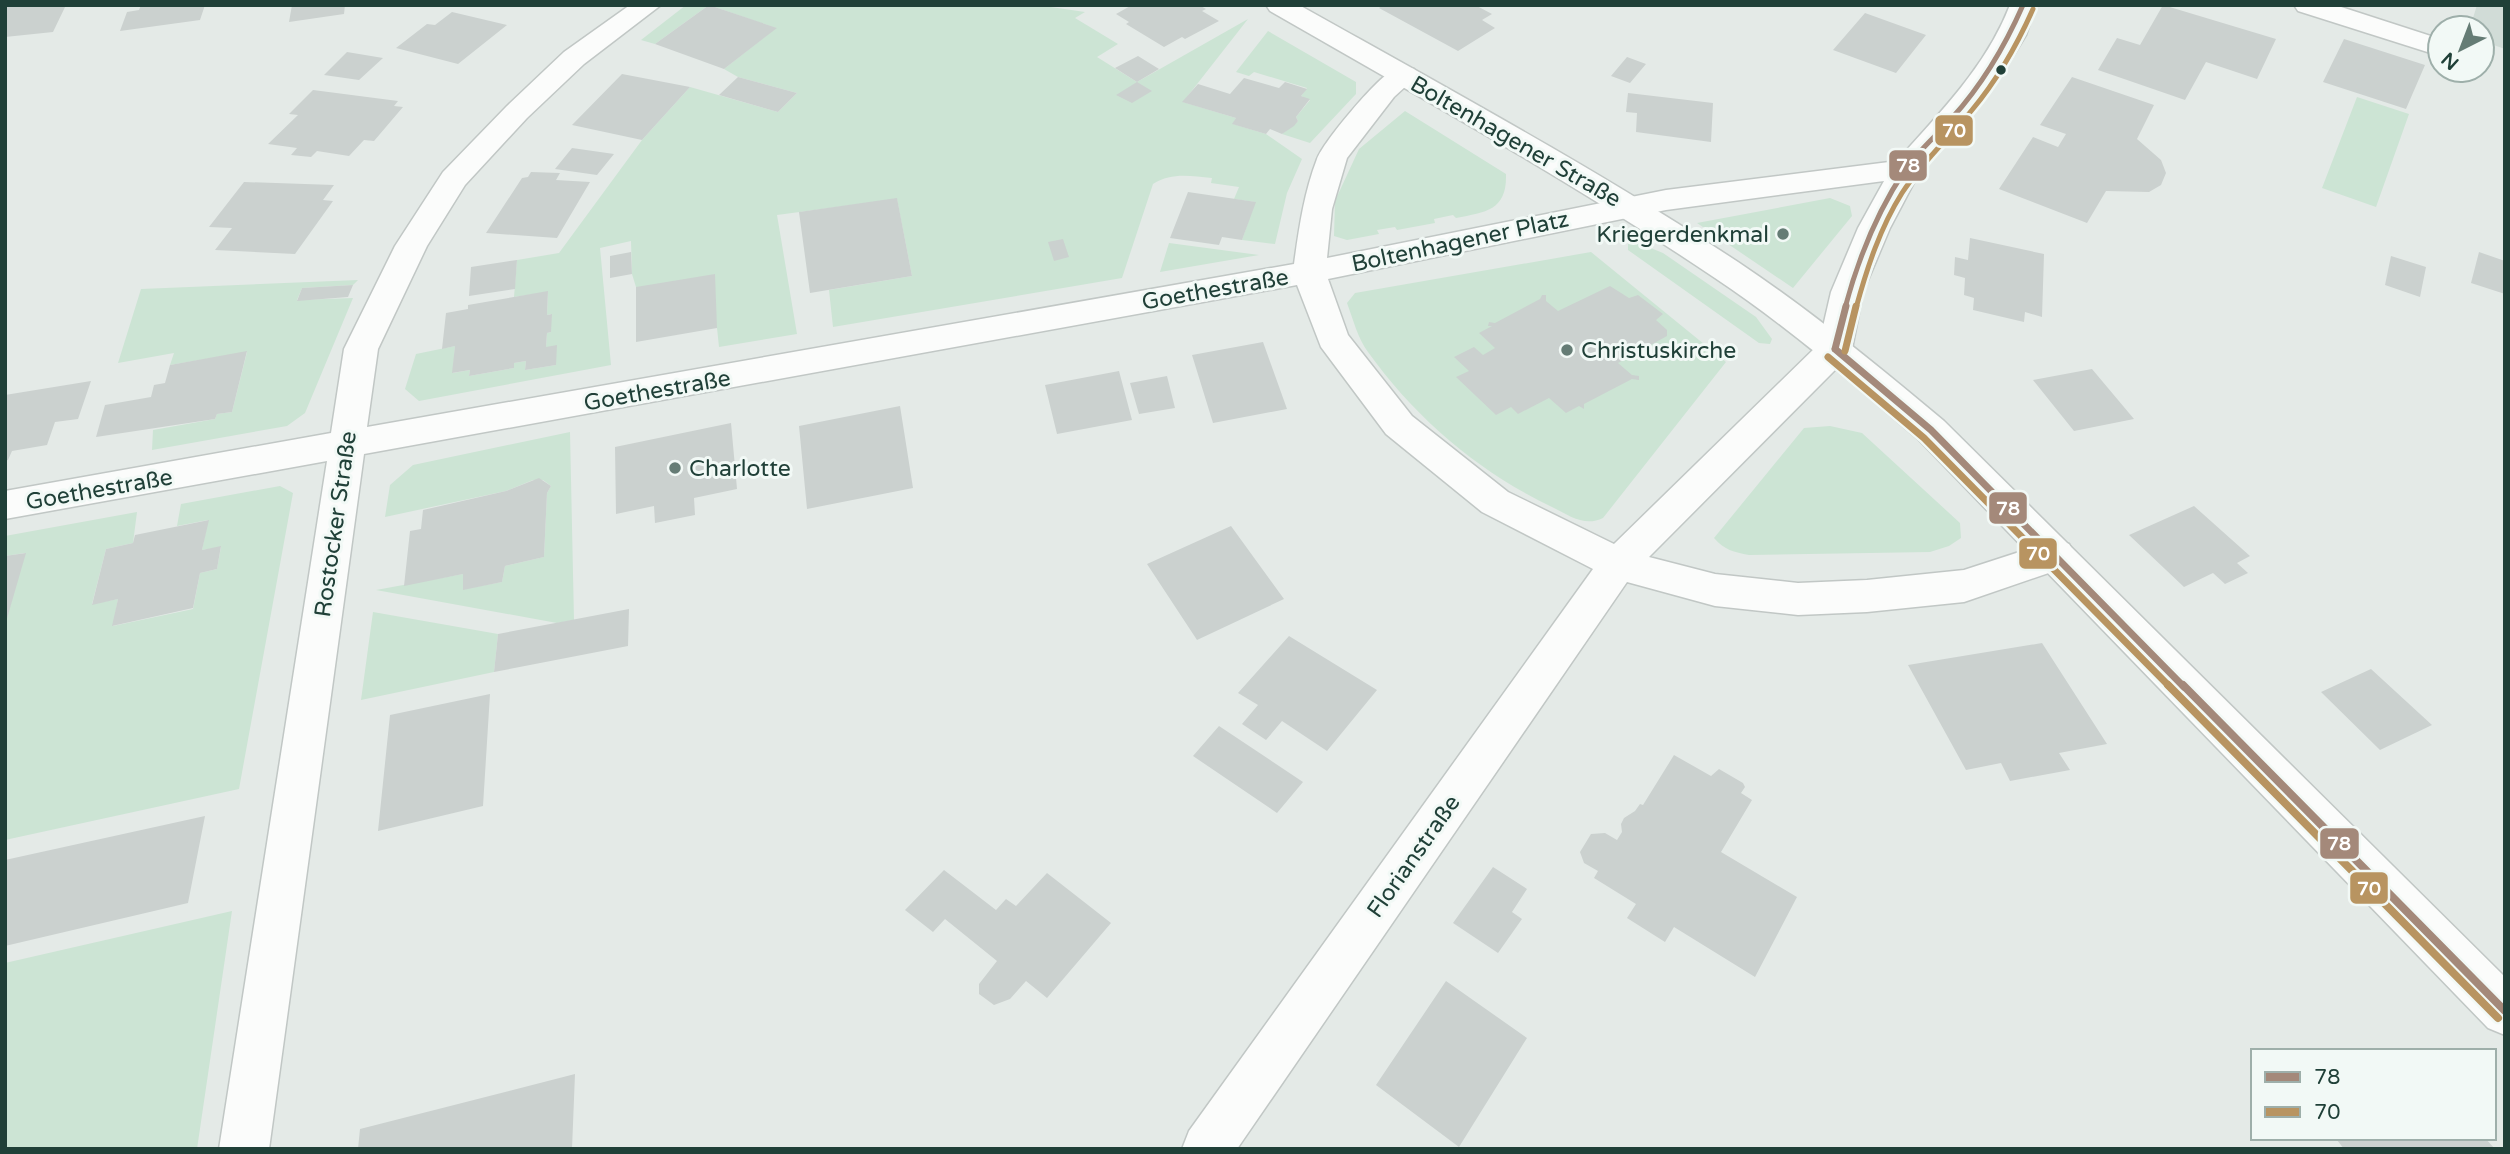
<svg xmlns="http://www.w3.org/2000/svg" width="2510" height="1154" font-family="'Varela Round',sans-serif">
<rect width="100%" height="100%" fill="#e4eae7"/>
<!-- built -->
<path fill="#d1dcd7" d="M2477 5H2505V49L2482 41V28H2470Z"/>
<!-- green -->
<path fill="#cce4d4" d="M686 5H709L655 44 641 40Z
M709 5H1037L1085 12 1075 18 1118 44 1097 57 1137 82 1248 19 1183 102 1236 118 1233 124 1266 134 1302 159 1287 193 1275 244 1242 240 1255 202 1234 199 1239 187 1211 183 1212 178C1190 176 1172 172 1153 184L1122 278 833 327 829 290 912 276 897 199 777 215 797 334 719 347 717 328 636 287 632 274 631 241 600 248 611 365 419 401 405 389 416 354 455 346 453 373 470 370 469 376 514 368V363L526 361 525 370 556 365 546 347 547 333 551 332V314L547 315 548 292 514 297 517 260 559 253 642 140 690 87 778 112 797 93 738 77 724 69 776 28Z
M1268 31 1356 82V94L1310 143 1282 134 1298 121 1296 117 1310 100 1301 96 1307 88 1254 72 1249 76 1236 72Z
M2357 97 2409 114 2376 207 2322 188Z
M1405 111 1506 174C1507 210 1487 212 1456 218L1453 215 1434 219 1435 223 1397 230 1395 227 1377 230 1379 234 1347 240 1334 236 1335 201 1359 149Z
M1830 198 1850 206 1852 216 1793 288 1697 223Z
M1636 242 1663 253 1756 317 1772 339 1770 344 1759 343 1628 250V244Z
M1169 243 1259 255 1160 272Z
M1591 252 1726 362 1603 518C1585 527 1570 516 1554 508 1480 473 1416 419 1368 352 1358 339 1353 319 1347 303L1355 293Z
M358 280 353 285 302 288 297 300 353 298 305 413 287 426 152 450 153 430 215 419 217 414 232 412 247 352 170 365 174 353 118 363 141 289Z
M1830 426 1862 433 1960 523 1961 538 1949 546 1930 552 1749 555C1734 552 1724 550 1714 538L1804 428Z
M570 432 574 620 557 623 376 590 463 574 464 589 502 582 505 566 544 557 547 493 551 486 543 480H533L506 491 385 517 390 485 413 465Z
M280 486 293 493 239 789 5 840V624L25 553 5 556V536L137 512 133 543 106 549 92 604 118 599 113 626 193 609 200 573 217 569 221 547 202 550 208 520 177 526 181 504Z
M373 612 498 634 494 672 361 700Z
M232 911 197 1149H5V963Z"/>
<!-- building -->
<path fill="#cbd1cf" d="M66 5 53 32 5 37V6Z
M141 5H205L200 20 120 31 127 12 139 10Z
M292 5H345L344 14 289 22Z
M709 5 777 28 724 69 655 44Z
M1132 5H1199L1206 9 1202 11 1219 21 1185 39 1182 37 1164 47 1126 24 1129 22 1116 14Z
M1383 5H1475L1492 14 1482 20 1495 28 1458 51 1379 8Z
M2163 5 2276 39 2257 79 2206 62 2185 100 2098 70 2117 38 2140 45Z
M452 12 507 25 458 64 396 48 427 24 435 25Z
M1865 13 1926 35 1896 73 1833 50Z
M2344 39 2425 65 2406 109 2323 82Z
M347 52 383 58 359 80 324 75Z
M1138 56 1159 69 1137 82 1115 68Z
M1627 57 1646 64 1630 83 1611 76Z
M622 74 690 87 642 140 572 125Z
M738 77 797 93 778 112 719 95Z
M2072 77 2154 105 2137 139 2161 160 2166 173 2161 185 2149 192 2106 191 2087 223 1999 189 2033 137 2058 147 2066 134 2040 125Z
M1244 78 1279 88 1285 82 1307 89 1301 96 1310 99 1296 117 1298 121 1294 126 1282 134 1270 129 1266 134 1232 124 1236 118 1182 102 1198 84 1230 94Z
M1137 82 1152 91 1132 103 1116 95Z
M313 90 398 101 394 106 403 107 374 141 364 140 349 156 317 151 311 157 291 155 297 148 268 144 298 115 289 114Z
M1628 93 1713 103 1711 142 1636 132 1637 113 1626 112Z
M572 148 614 154 597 175 555 169Z
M531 172 560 173 556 180 590 182 557 238 486 233 522 178 528 177Z
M244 182 334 185 323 200 333 201 295 254 215 250 232 228 209 227Z
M1188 192 1256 202 1242 240 1222 237 1219 245 1170 238Z
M897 198 912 276 810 293 799 212Z
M1970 238 2044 254 2042 317 2025 312 2024 322 1973 310 1974 298 1964 295 1965 278 1954 275 1955 257 1968 260Z
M1063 239 1069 257 1054 261 1048 242Z
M631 252 632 274 610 278V256Z
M2479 252 2505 261V294L2471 283Z
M2391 256 2426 267 2420 297 2385 285Z
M517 260 515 289 469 296 471 267Z
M715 274 717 328 636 342V287Z
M353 285 348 297 297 301 302 288Z
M1610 286 1629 298 1638 295 1663 314 1656 320 1667 330V336L1618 363 1632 375 1639 376V380L1632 379 1584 404V409L1579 406 1566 413 1549 398 1518 414 1511 407 1496 415 1456 377 1469 371 1454 357 1474 347 1483 355 1495 348 1479 333 1492 326H1488L1489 322 1495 323 1540 299 1542 295H1546V301L1558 311Z
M548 291 547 315 552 314 551 332 547 333 546 347 557 345 556 365 525 370 526 361 514 363V368L469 376 470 370 452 373 455 346 442 349 446 313 468 309V305Z
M1263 342 1287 409 1213 423 1192 355Z
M247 351 232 412 217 414 215 419 96 437 105 405 151 397 154 385 165 383 170 365Z
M2092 369 2134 419 2074 431 2033 380Z
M1119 371 1132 420 1057 434 1045 385Z
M1167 376 1175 408 1139 414 1130 383Z
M91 381 78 419 55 422 47 445 12 451 8 460 5 461V395Z
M900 406 913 488 807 509 799 426Z
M731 423 737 489 694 498 695 515 655 523 654 506 616 514 615 447Z
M539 478 551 486 547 493 544 557 505 566 502 582 463 590V574L404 586 410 531 421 529 423 510 506 491Z
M2194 506 2250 556 2237 563 2248 573 2225 584 2213 573 2184 587 2129 535Z
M209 520 202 550 221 546 217 569 200 573 193 608 112 626 118 599 92 605 106 549 133 543 135 535Z
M1231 526 1284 599 1197 640 1147 564Z
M26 553 6 622H5V556Z
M629 609 628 646 494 672 498 634Z
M1289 636 1377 690 1327 751 1282 721 1266 740 1242 724 1258 705 1238 693Z
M2042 643 2107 744 2059 753 2070 770 2010 781 2001 763 1966 770 1908 665Z
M2371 669 2432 725 2380 750 2321 692Z
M490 694 483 806 378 831 390 715Z
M1219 726 1303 782 1277 813 1193 756Z
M1674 755 1711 776 1719 769 1743 783 1745 787 1741 793 1752 800 1721 852 1797 897 1755 977 1674 927 1665 942 1627 918 1636 904 1594 878 1598 871 1584 863 1580 852 1591 834 1605 833 1617 840 1622 832 1621 824 1624 818 1635 811 1640 804 1643 805Z
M205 816 188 903 5 946V860Z
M1493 867 1527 889 1512 912 1522 919 1498 953 1453 923Z
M944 870 996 910 1006 899 1016 906 1047 873 1111 923 1047 998 1026 981 1010 999 994 1005 979 994V984L997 961 945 919 933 932 905 910Z
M1446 981 1527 1038 1459 1147 1376 1085Z
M575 1074 572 1149H358L360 1129Z
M2340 1138H2485L2495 1149H2344L2337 1140Z"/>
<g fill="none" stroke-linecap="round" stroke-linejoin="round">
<defs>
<path id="minor" d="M630 5H661L584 64 527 118 465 185 427 246 378 349 367 427 1294 264C1299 228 1304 193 1317 159 1324 141 1376 79 1393 70 1400 66 1407 67 1414 69L1418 75 1394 97 1347 158 1332 209 1327 258 1666 190 1897 161C1940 112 1986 67 2010 5H2036L2026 35 2001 76 1919 173 1890 228 1863 292 1852 349 1847 358 1649 557 1715 574 1798 583 1867 580 1964 570 2056 540 2069 544 2075 555 2069 566 1964 602 1867 612 1798 615 1715 606 1627 582 1237 1149H1182L1189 1131 1593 569 1482 512 1386 434 1321 347 1297 285 364 454 269 1149H219L327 461 5 519V491L331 433 344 349 395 246 443 172 507 106 564 52ZM1884 181 1858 228 1831 292 1819 344 1614 544 1508 492 1412 416 1348 335 1328 279 1666 210Z
M2294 5H2335L2440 39V56L2298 11Z"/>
<path id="tertiary" d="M1266 5H1299C1447 88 1596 169 1738 262 1810 310 1877 365 1944 421L2505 977V1035L2488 1028 1918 439C1853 383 1787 326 1715 278 1571 181 1420 97 1270 11Z"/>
</defs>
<!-- minor casing -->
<use href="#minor" stroke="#c1c7c5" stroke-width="3"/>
<!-- tertiary casing -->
<use href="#tertiary" stroke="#c1c7c5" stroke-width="3"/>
<!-- minor -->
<use href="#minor" fill="#fbfcfb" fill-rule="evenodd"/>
<!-- tertiary -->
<use href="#tertiary" fill="#fbfcfb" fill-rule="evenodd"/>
<defs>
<path id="bus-1-far2" d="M1845 308C1858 259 1877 212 1905 170 1918 151 1936 136 1952 118 1982 85 2005 46 2023 5"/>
<path id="bus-1-far1" d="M1835 349 1931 430 2184 687
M1835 349 1846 306"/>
<path id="bus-1" d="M2183 685 2505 1011"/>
<path id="bus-2-far2" d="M1856 308C1867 268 1880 228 1902 193 1922 162 1949 138 1972 110 1997 80 2017 45 2033 9"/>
<path id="bus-2-far1" d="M1845 351 1856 306
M1828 357 1924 438 2170 687"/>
<path id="bus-2" d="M2168 685 2498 1018"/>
</defs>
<!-- bus-1-far2 casing -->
<use href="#bus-1-far2" stroke="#f2f9f6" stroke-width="10"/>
<!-- bus-1-far1 casing -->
<use href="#bus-1-far1" stroke="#f2f9f6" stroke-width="12"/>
<!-- bus-1 casing -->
<use href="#bus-1" stroke="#f2f9f6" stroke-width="13"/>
<!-- bus-2-far2 casing -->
<use href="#bus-2-far2" stroke="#f2f9f6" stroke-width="10"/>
<!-- bus-2-far1 casing -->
<use href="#bus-2-far1" stroke="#f2f9f6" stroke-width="12"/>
<!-- bus-2 casing -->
<use href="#bus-2" stroke="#f2f9f6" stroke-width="13"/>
<!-- bus-1-far2 -->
<use href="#bus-1-far2" stroke="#a4897a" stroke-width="5"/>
<!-- bus-1-far1 -->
<use href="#bus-1-far1" stroke="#a4897a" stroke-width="7"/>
<!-- bus-1 -->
<use href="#bus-1" stroke="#a4897a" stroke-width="8"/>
<!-- bus-2-far2 -->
<use href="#bus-2-far2" stroke="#b89461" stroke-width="5"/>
<!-- bus-2-far1 -->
<use href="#bus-2-far1" stroke="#b89461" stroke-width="7"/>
<!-- bus-2 -->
<use href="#bus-2" stroke="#b89461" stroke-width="8"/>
</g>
<!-- markers -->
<circle fill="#204038" stroke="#f2f9f6" stroke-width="2.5" cx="2001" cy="70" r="6"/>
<g fill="#657c75" stroke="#f2f9f6" stroke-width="2.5">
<circle cx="1783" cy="234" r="7"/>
<circle cx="1567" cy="350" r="7"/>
<circle cx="675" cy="468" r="7"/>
</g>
<g text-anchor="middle" stroke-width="6" stroke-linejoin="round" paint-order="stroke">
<!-- street labels -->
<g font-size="23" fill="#204038" stroke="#f2f9f6">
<text transform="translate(1516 141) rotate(30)" y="8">Boltenhagener Straße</text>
<text transform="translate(1460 241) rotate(-12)" y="8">Boltenhagener Platz</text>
<text transform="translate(1215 289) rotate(-10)" y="8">Goethestraße</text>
<text transform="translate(657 390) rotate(-10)" y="8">Goethestraße</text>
<text transform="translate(99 489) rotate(-10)" y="8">Goethestraße</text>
<text transform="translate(335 524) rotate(-82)" y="8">Rostocker Straße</text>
<text transform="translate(1413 856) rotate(-55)" y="8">Florianstraße</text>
</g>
<!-- poi labels -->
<g font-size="23" fill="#204038" stroke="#f2f9f6" text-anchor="start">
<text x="1769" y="242" text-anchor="end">Kriegerdenkmal</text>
<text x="1581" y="358">Christuskirche</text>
<text x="689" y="476">Charlotte</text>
</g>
</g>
<g stroke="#f2f9f6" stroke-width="2.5">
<rect x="1934" y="114" width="40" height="33" rx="7" fill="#b89461"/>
<rect x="1888" y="149" width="40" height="33" rx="7" fill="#a4897a"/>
<rect x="1988" y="491" width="40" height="34" rx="7" fill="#a4897a"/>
<rect x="2018" y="537" width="40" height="33" rx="7" fill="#b89461"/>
<rect x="2319" y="827" width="41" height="33" rx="7" fill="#a4897a"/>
<rect x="2349" y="871" width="40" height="34" rx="7" fill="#b89461"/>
</g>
<g font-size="19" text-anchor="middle" font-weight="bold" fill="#fff">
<text x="1954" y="137">70</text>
<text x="1908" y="172">78</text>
<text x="2008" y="515">78</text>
<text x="2038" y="560">70</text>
<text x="2339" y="850">78</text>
<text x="2369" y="895">70</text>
</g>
<!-- border -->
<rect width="2510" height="1154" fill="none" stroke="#204038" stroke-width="14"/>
<!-- legend -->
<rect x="2251" y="1049" width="245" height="91" fill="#f2f9f6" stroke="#9eafaa" stroke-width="2"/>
<rect x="2265" y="1072" width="35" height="10" fill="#a4897a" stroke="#9eafaa" stroke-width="2"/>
<text x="2314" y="1084" font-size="21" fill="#204038">78</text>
<rect x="2265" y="1107" width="35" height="10" fill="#b89461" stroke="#9eafaa" stroke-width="2"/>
<text x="2314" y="1119" font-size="21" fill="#204038">70</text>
<!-- north arrow -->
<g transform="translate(2461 49) rotate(222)"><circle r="33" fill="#f2f9f6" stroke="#9eafaa" stroke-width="2"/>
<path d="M0-5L12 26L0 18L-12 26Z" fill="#657c75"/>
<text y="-10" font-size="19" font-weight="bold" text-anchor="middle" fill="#204038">N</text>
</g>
</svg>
